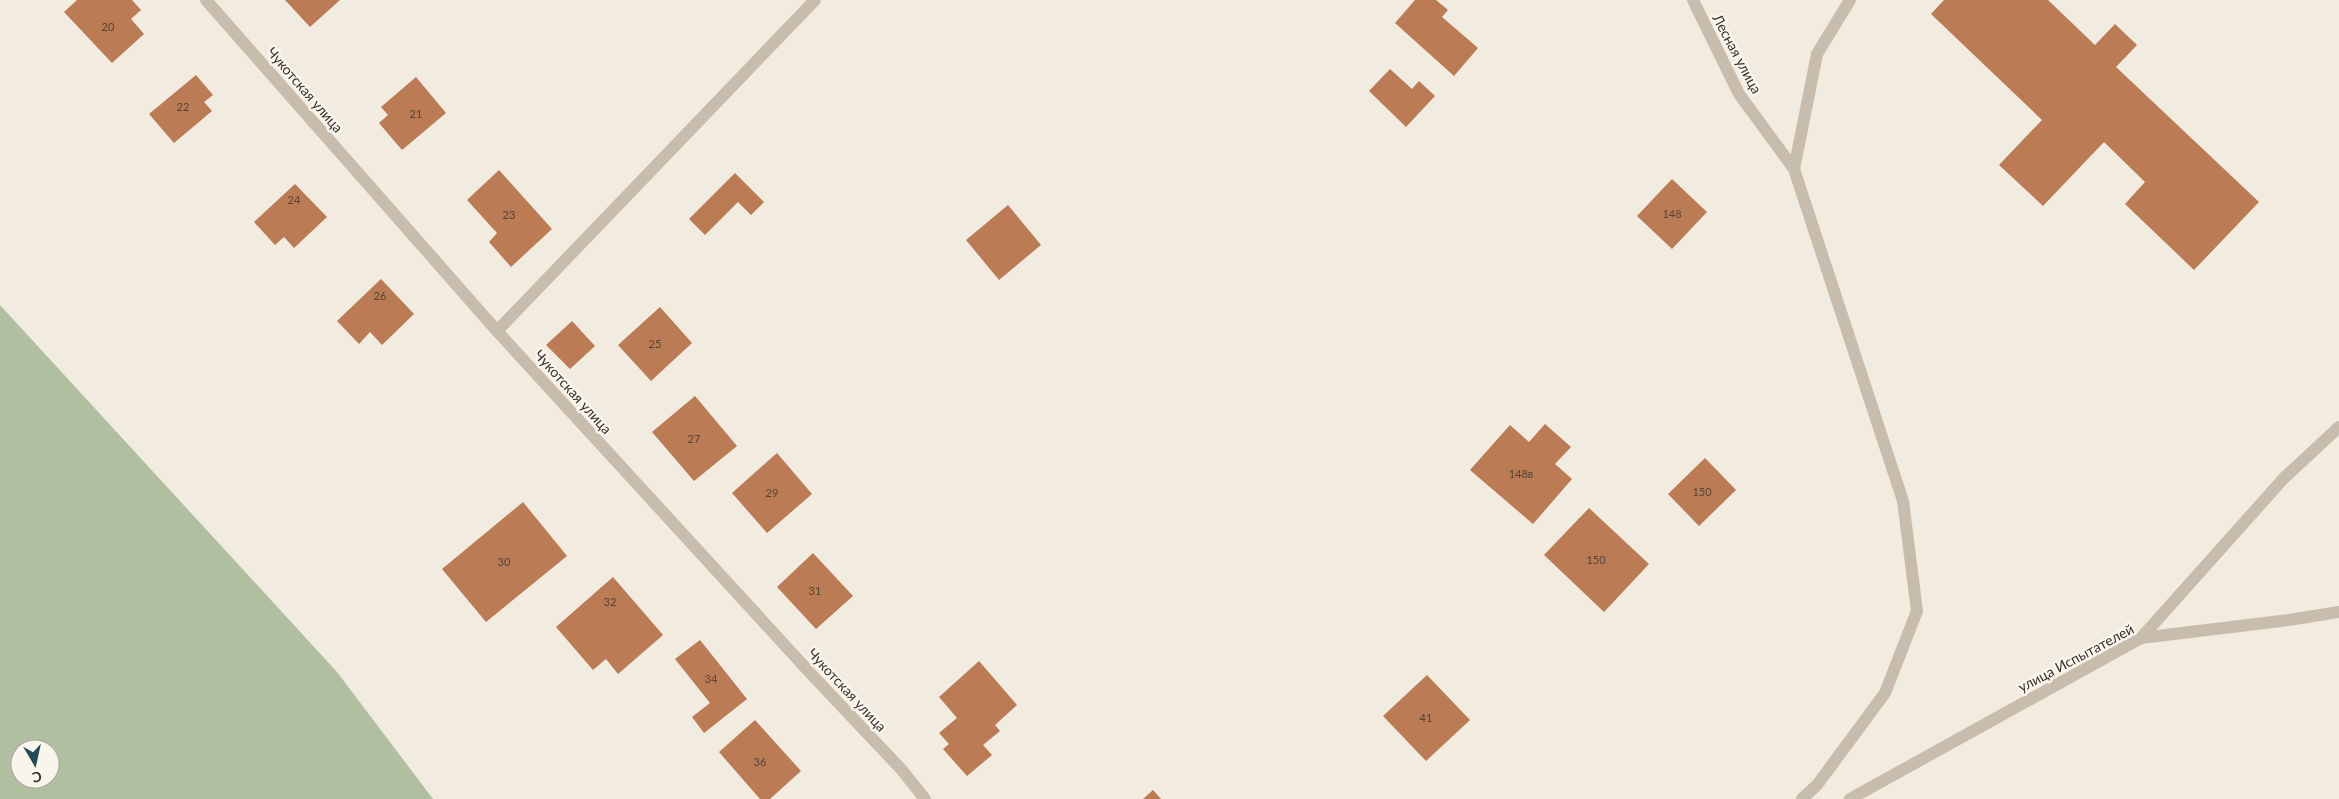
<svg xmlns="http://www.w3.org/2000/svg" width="2339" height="799" font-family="Lato,sans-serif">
<rect width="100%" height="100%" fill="#f1ebe0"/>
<!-- green -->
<path fill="#b1bfa1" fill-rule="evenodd" d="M0 305 337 672 433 799H0ZM20 749H50V779H20Z"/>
<!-- building -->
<path fill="#ba7b55" d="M77 0H132L141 10 131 19 144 34 112 63 64 12Z
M285 0H340L310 27Z
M1415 0H1436L1448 10 1442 17 1478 48 1454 76 1395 23Z
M1944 0H2048L2095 45 2115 24 2137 45 2116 67 2259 202 2194 270 2125 204 2145 182 2104 142 2043 206 1999 165 2042 120 1931 14Z
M1390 69 1412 89 1419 81 1435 96 1406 127 1369 91Z
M196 75 213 95 204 102 212 111 174 143 149 114Z
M416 77 446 113 402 150 379 123 388 115 381 107Z
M499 170 552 229 511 267 489 242 497 233 467 200Z
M735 173 764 202 751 215 738 202 705 235 689 219Z
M1672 179 1707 212 1672 249 1637 216Z
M295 184 327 217 294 248 284 237 275 245 254 222Z
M1008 205 1041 245 999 280 966 240Z
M381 279 414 314 382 345 370 332 359 344 337 321Z
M660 307 692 343 651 381 618 345Z
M572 321 595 346 570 369 546 345Z
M695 396 737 446 694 481 652 432Z
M1545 424 1571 447 1555 464 1572 479 1533 524 1470 470 1510 425 1529 442Z
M777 453 812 494 767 533 732 493Z
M1705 458 1736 490 1699 526 1668 494Z
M523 502 567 556 486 622 442 569Z
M1589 508 1649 564 1604 612 1544 555Z
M813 553 853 596 816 629 777 587Z
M613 577 663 635 618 674 606 659 593 670 556 627Z
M700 640 747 699 704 733 692 717 710 703 675 659Z
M979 661 1017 705 995 725 1000 731 983 745 992 755 967 776 943 749 949 744 939 733 957 718 939 697Z
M1427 675 1470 720 1426 761 1383 716Z
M755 720 801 771 770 799H760L719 752Z
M1153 790 1161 799H1143Z"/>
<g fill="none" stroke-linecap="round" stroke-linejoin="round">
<!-- lane -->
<path stroke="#c8bdad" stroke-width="12" d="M497 331 815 0
M2141 638 2284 478 2339 427"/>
<!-- street -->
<path stroke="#c8bdad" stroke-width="12" d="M206 0 497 331 813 676 901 769 925 799
M1693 0 1739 94 1794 169
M1802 799 1817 785 1885 693 1917 611 1903 501 1794 169 1817 54 1850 0
M1850 799 2141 638 2289 620 2339 612"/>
</g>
<g text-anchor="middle" stroke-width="5" stroke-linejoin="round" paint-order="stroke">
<!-- number labels -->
<g font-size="11" fill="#584336">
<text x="108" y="31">20</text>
<text x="183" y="111">22</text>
<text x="416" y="118">21</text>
<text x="294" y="204">24</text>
<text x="1672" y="218">148</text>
<text x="509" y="219">23</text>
<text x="380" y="300">26</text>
<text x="655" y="348">25</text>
<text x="694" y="443">27</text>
<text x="1521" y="478">148в</text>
<text x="1702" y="496">150</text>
<text x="772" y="497">29</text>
<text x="1596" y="564">150</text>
<text x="504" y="566">30</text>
<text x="815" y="595">31</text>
<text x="610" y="606">32</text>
<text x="711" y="683">34</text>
<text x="1426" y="722">41</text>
<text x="760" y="766">36</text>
</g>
<!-- street labels -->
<g font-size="14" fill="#37302b" stroke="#f9f5ec">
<text transform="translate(1737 54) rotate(62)" y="5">Лесная улица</text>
<text transform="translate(305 90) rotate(49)" y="5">Чукотская улица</text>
<text transform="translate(573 392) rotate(48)" y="5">Чукотская улица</text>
<text transform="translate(2076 658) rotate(-28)" y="5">улица Испытателей</text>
<text transform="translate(847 690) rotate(47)" y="5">Чукотская улица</text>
</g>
</g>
<!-- north arrow -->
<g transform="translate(35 764) rotate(171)"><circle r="24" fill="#f9f5ec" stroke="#aba69f"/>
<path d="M0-4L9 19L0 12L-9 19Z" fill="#244b55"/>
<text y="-8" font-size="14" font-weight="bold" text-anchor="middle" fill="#37302b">С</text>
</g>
</svg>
